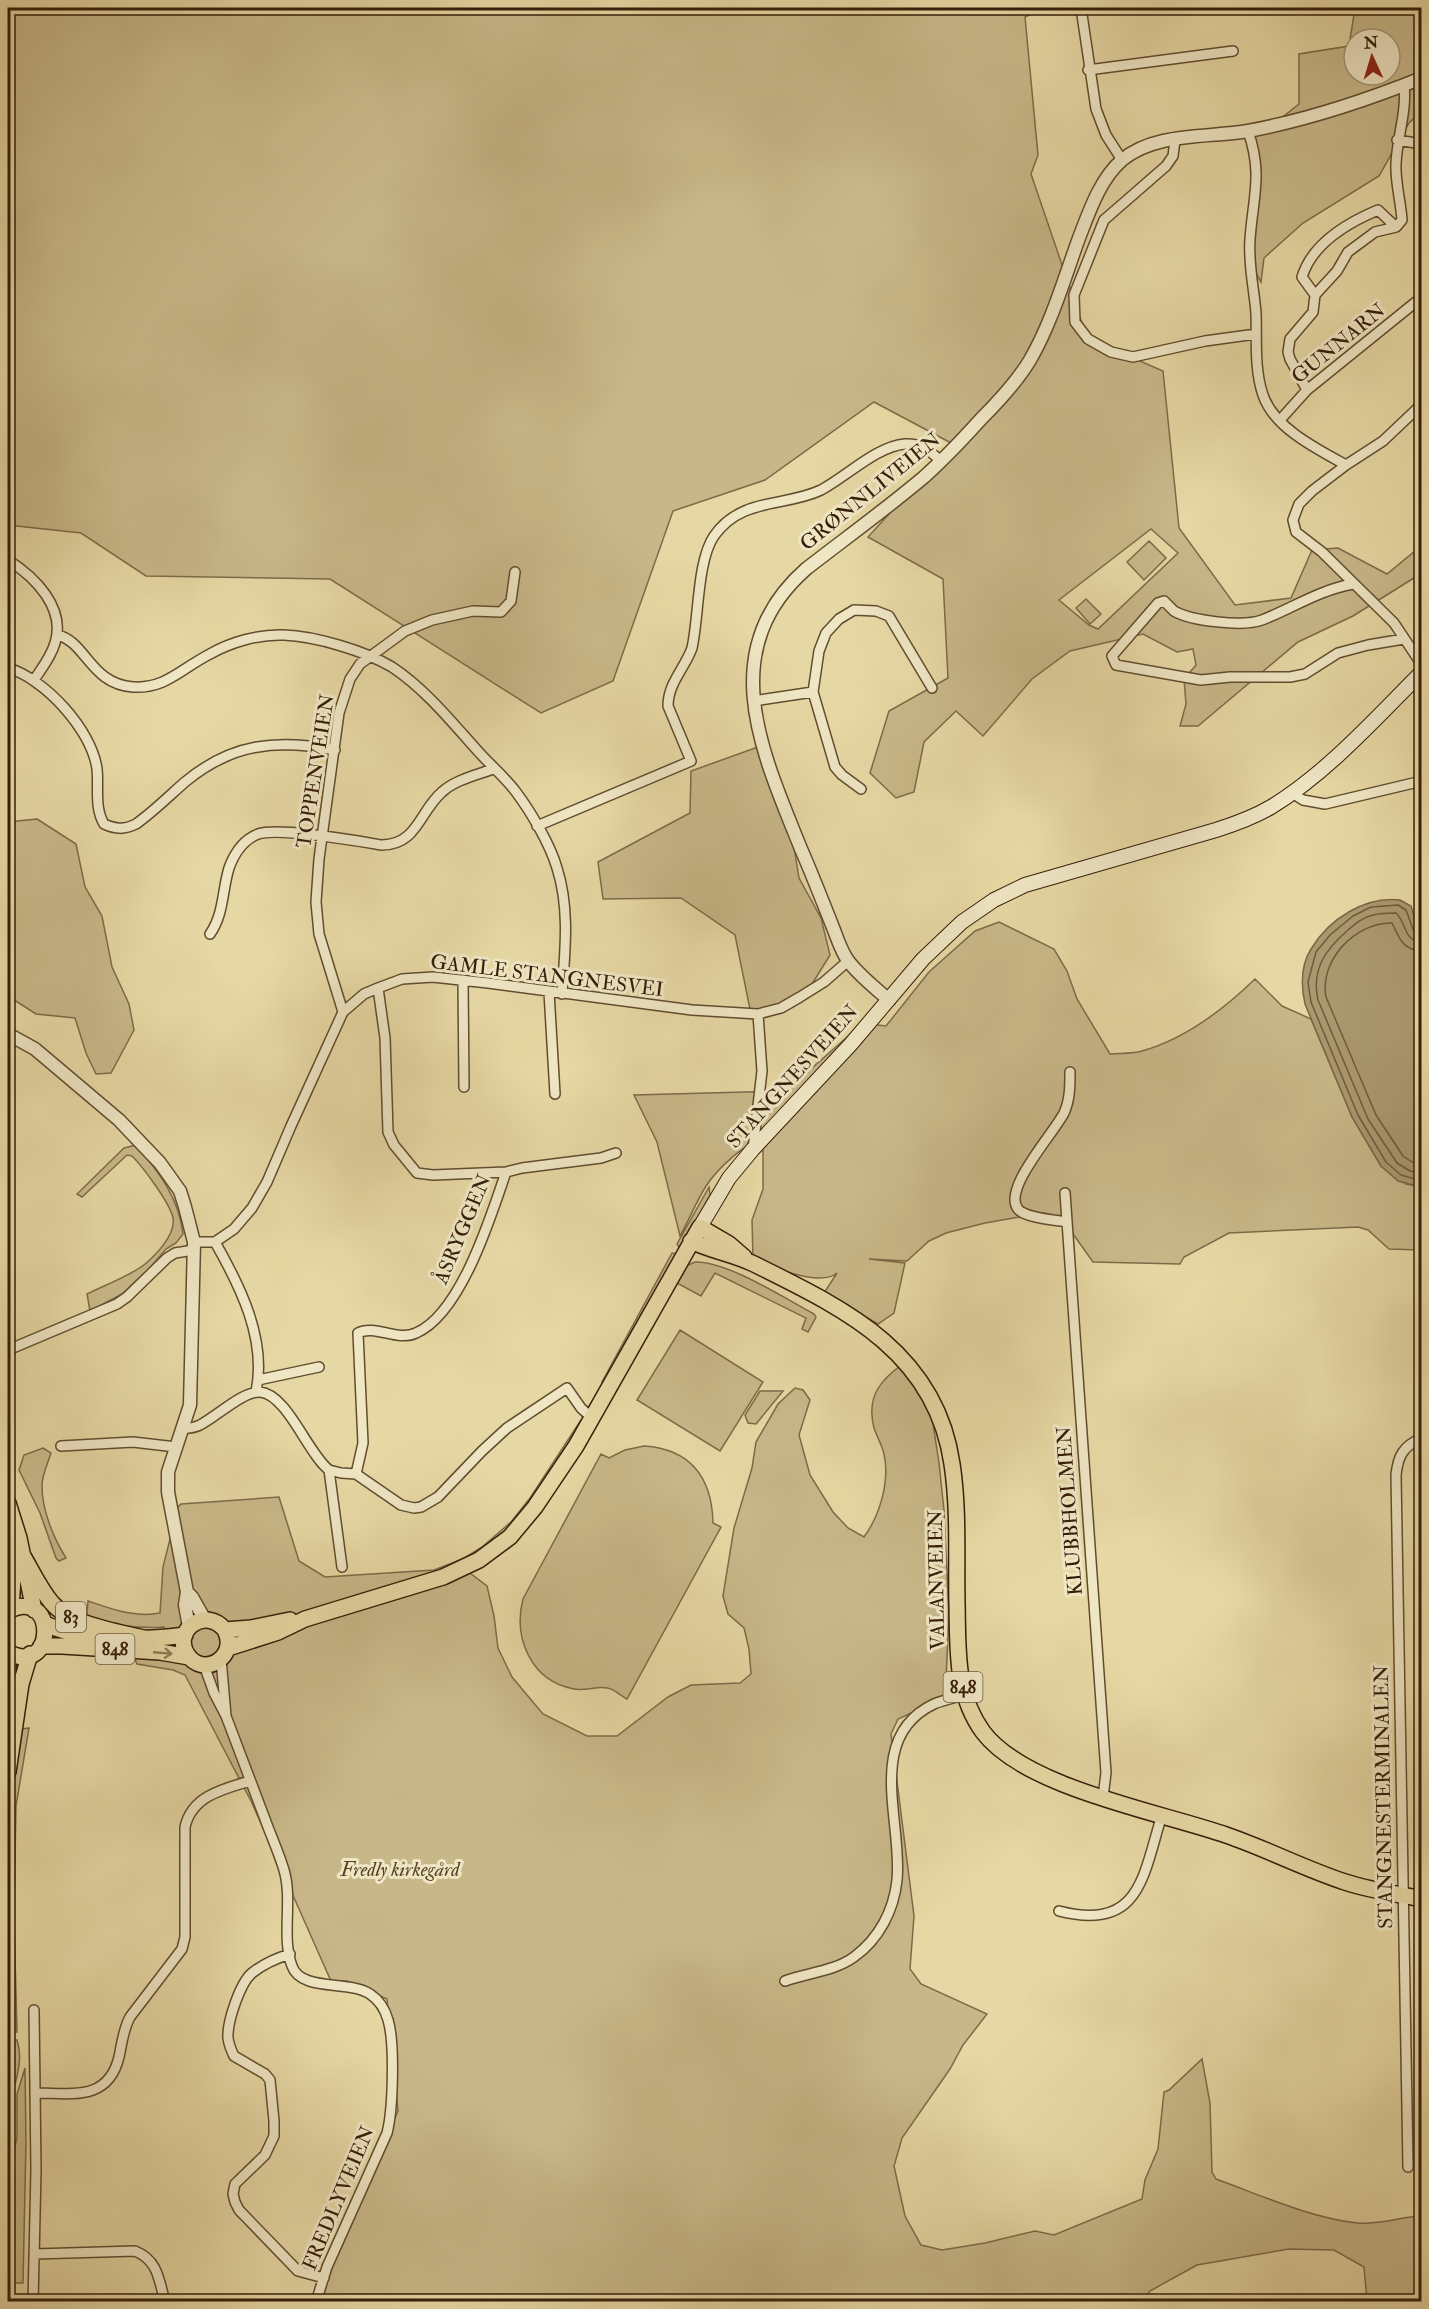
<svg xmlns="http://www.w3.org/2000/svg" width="1429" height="2309" font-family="'IM FELL Double Pica',serif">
<rect width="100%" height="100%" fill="#e6d8a4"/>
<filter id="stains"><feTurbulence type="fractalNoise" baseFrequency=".00333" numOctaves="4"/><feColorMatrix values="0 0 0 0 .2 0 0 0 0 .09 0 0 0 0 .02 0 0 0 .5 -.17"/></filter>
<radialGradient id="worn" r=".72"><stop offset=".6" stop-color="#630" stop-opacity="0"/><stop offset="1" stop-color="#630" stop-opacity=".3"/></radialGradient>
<!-- green -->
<path fill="#c8b889" stroke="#7e6a48" stroke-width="1.5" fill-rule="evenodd" d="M8 8H1044L1025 17 1038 155 1031 174 1087 338 1163 371 1179 528 1235 605 1291 598 1312 550 1338 548 1387 574 1421 546 1422 573 1353 616 1298 642 1198 726H1180L1186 704 1184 679 1196 665 1193 649 1177 652 1143 634 1070 651 1032 679 983 736 956 711 924 742 914 792 896 798 870 773 889 711 948 678 943 579 868 537 953 444 874 402 765 480 673 511 613 681 541 713 330 579 146 576 81 533 8 525ZM1151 529 1178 553 1098 629 1089 625 1059 600Z
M1355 8H1421V112L1409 123 1379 176 1303 223 1264 258 1261 282 1250 264 1257 187 1245 131 1275 123 1299 104V54L1349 46ZM1354 39H1390V75H1354Z
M1149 541 1166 558 1144 580 1127 562Z
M1086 599 1101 614 1090 624 1076 608Z
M758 747 793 841 799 878 821 918 830 955 809 989 752 1019 735 935 681 898 603 899 598 862 690 813 691 771Z
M37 819 76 844 85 887 102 916 112 967 129 1004 134 1030 111 1073 96 1074 86 1053 75 1018 36 1014 8 996V822Z
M999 922 1054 949 1067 971 1077 999 1110 1054C1120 1053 1132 1054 1142 1051 1185 1039 1223 1010 1255 979L1282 1006 1311 1019 1352 1117 1381 1166 1406 1184 1421 1187V1250L1389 1249 1368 1230 1358 1227 1229 1233 1184 1257 1180 1264 1093 1262 1061 1217 1043 1213 985 1223 946 1233 929 1241 907 1261 869 1259 905 1263 894 1313 878 1324 824 1293 837 1273C820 1287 777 1268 757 1262L753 1259 752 1220 763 1189V1141C745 1141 716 1171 706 1186 696 1202 689 1220 680 1236L657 1142 634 1095 786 1091 863 1023 886 1026 929 972 975 931Z
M136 1145C159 1172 179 1198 183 1234L176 1243 166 1249 148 1270 122 1294 90 1311 87 1294C103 1286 132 1275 145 1264 156 1255 176 1234 173 1218 170 1203 143 1167 132 1156L127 1155 82 1197 77 1194 124 1148Z
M709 1187 710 1195 681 1247H679L677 1244Z
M672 1253 676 1254V1256L603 1385 602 1382Z
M695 1262C727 1261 784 1298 814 1314L816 1317 808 1332 802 1329 806 1318 715 1273 701 1296 675 1282 684 1267Z
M680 1330 763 1382 720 1451 637 1400Z
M904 1363 932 1417 939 1463 944 1510 949 1614 945 1702 931 1704 898 1719 891 1734 914 1916 910 1969 921 1984 987 2014 963 2045 950 2069 902 2138 894 2166 905 2216 921 2245 942 2250 985 2243 1035 2231 1054 2235 1142 2199 1145 2180 1158 2149 1164 2092 1169 2090 1202 2059 1210 2103 1212 2172 1216 2179C1260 2195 1311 2218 1357 2223 1378 2225 1401 2217 1421 2216V2301H1367L1364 2267 1334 2250 1289 2249 1197 2265 1150 2291 1143 2301H314L324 2269 398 2111 387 1999 347 1981H331L251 1801 185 1675 173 1670 137 1664 134 1657 178 1662 168 1642 164 1627C138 1629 111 1625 87 1615L88 1601C112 1609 134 1618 160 1613L163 1567 178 1507 181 1504 279 1497 299 1561 325 1577 434 1570 463 1559 482 1547 511 1522 530 1498 581 1420 580 1427 531 1503 505 1533 462 1567 487 1586 494 1616 498 1648 512 1677 543 1714 587 1736H617L668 1697 691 1685 740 1683 751 1674 749 1649 744 1628 728 1614 723 1596 734 1528 752 1468 756 1442 778 1404 795 1388 803 1390 810 1400 799 1435 810 1475 833 1512 848 1528 864 1537C880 1515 890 1481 884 1454 882 1445 877 1437 874 1428 866 1397 880 1380 904 1363Z
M760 1391H783L756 1424 748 1423 745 1415Z
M644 1446C691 1449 712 1478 713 1523L721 1527 627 1699C621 1696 613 1688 607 1688 597 1686 586 1691 574 1689 531 1681 513 1638 523 1599L601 1454 609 1458 625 1450Z
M43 1448 51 1453C48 1463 42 1475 42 1486 42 1510 53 1537 66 1558L59 1561 56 1558 40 1513 19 1470 24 1455Z
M29 1728 16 1806 14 1917 17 2032 8 2033V1808L22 1729Z
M8 2040H17C22 2056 19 2068 15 2085Z
M25 2068 26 2142 23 2283H10L9 2177 17 2137V2094Z"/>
<!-- water -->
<path fill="#aa986f" stroke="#7b6746" stroke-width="1.5" d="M1400 900 1411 906 1418 928 1421 929V1187L1398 1181 1381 1166 1352 1117 1305 1004C1301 986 1301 965 1311 949 1329 919 1365 896 1400 900Z"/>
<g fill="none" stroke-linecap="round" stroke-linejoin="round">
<!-- shore -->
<path stroke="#705a3c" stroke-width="1.5" d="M1422 934 1414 932 1406 910 1398 905 1371 907 1353 916 1330 935 1316 952 1308 982 1311 1002 1358 1115 1386 1162 1401 1175 1422 1181
M1422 942C1403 941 1407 923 1396 913 1389 913 1380 913 1373 915 1363 917 1355 924 1348 930 1326 949 1311 969 1318 1000L1368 1119 1397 1163 1410 1171 1422 1173
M1422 951C1402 950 1399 937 1392 923 1355 922 1319 961 1326 997L1376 1115 1403 1156 1412 1162 1422 1164"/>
<defs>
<path id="minor" d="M1081 8 1096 109 1106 135 1122 160
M1088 70 1233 51
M1248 131C1263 174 1253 197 1250 239 1248 264 1254 288 1256 313 1257 339 1254 369 1263 395 1274 428 1317 449 1346 465
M1175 140 1173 156 1166 166 1104 220 1074 295 1075 322 1088 339 1111 352 1133 357 1205 341 1256 334
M1397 140 1422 144
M1315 295 1302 277C1312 244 1347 223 1378 210L1396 227 1402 220C1401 203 1395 181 1396 164 1397 137 1407 112 1404 85
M1307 390 1290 359 1288 352 1290 339 1313 312 1315 295 1337 271 1348 252 1375 232 1396 227
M1422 404 1383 441 1346 465 1312 491 1299 504 1293 520 1296 532 1322 552 1394 623 1422 665
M1280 420 1307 390 1422 297
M8 560C35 577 66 608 55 643 51 657 42 668 34 680
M1353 584C1319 590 1293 608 1262 620 1243 627 1191 621 1174 611 1171 608 1167 604 1164 601L1158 603 1112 656 1116 665 1201 680 1230 677H1290L1305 674 1338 653 1368 645 1404 639
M57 635C86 641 90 684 133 687 166 689 182 668 210 654 231 642 259 634 284 635 315 636 365 651 392 667 425 689 450 720 476 749 489 764 505 777 516 792 531 812 550 844 557 868 570 909 565 951 562 994
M8 668C44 678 92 730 97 769 99 787 94 807 104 824 115 829 124 830 136 824 153 812 169 796 185 782 232 743 277 739 335 750
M753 701 813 692
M861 789 842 775 835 767 813 692 819 651 826 633 839 619 854 610 876 611 889 616 932 688
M1292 793 1303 800 1325 804 1422 781
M537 826 691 761 668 706C668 683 685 668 692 648 699 617 697 561 714 536 741 497 786 507 821 490 846 477 877 446 905 444 921 443 930 451 941 461
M210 934C224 914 222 891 229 868 234 854 243 840 258 834 279 827 357 841 382 845 418 844 419 812 442 792 455 780 476 775 493 769
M463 980 464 1087
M378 988 385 1038 388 1132 394 1145 417 1173 433 1175 506 1172 522 1168 601 1158 616 1153
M549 992 555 1094
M343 1012 319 934 316 902 319 859 339 713 350 679 360 664 405 631 432 620 473 611 501 612 511 601 515 572
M753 1149 762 1071 758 1014
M1065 1193 1106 1773 1103 1797
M1067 1222C1055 1220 1025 1218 1018 1209 1002 1189 1054 1133 1064 1113 1070 1100 1070 1086 1070 1072
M194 1242H215L234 1229 252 1208 267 1182 291 1126 343 1012 364 994 378 988 402 979 433 977 488 983 692 1010 758 1014 781 1008 800 997 824 982 848 961
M215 1242C240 1286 267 1339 256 1392
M8 1350 117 1304 127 1297 167 1258 175 1253 194 1250
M258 1380 319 1367
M182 1429C188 1428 195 1428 200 1425 216 1417 243 1391 260 1392 287 1394 308 1454 329 1470L342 1567
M61 1446 133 1442 176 1447
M329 1470 341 1473 356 1474 401 1505 414 1508 421 1507 438 1497 482 1451 507 1428 567 1388 581 1408 592 1418
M356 1474 363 1443 358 1333C375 1324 397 1342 416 1333 461 1314 491 1216 506 1172
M221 1659 226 1716
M204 1665 214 1693 226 1716C239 1750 252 1785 265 1819 271 1836 279 1853 284 1870 293 1901 281 1936 292 1966 301 1992 349 1980 370 1994 379 2000 385 2009 388 2020 395 2043 393 2110 387 2133L327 2267 316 2302
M1059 1911C1141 1932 1143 1875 1162 1815
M290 1954C277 1958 262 1965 252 1973 240 1983 227 2022 228 2038 229 2045 231 2050 234 2056L265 2074 270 2080 274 2121V2136L265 2155 235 2184 233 2194 235 2202 239 2210 298 2271 324 2278
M785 1981C807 1973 835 1971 854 1957 879 1939 894 1910 897 1880 903 1823 864 1737 934 1704 943 1700 954 1698 964 1695
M35 2093C71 2093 108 2102 119 2057 122 2043 123 2030 130 2017L182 1949 185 1937V1827C192 1796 223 1789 250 1781
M1408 2167 1396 1475C1398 1456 1403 1446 1422 1438
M35 2254 135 2251C158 2260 159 2280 165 2302
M33 2302 36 2170 34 2010"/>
<path id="tertiary" d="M889 1000C875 988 860 976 849 962 841 952 837 937 832 925 822 900 812 874 801 849 763 754 713 651 806 569 846 538 886 509 924 477 944 459 963 439 981 419 999 401 1017 382 1030 360 1052 322 1064 279 1079 238 1089 212 1100 179 1122 160 1155 132 1208 138 1248 131 1307 120 1367 100 1422 78
M8 1034 35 1049 119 1120 160 1163 180 1191 185 1207 194 1242 190 1405 168 1472V1492L187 1592 185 1605 189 1627
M187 1592 192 1597 205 1620"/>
<path id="secondary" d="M700 1227 729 1178 753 1149 851 1044 923 959 962 922 994 900 1025 885 1216 830C1235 824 1254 817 1271 807 1327 773 1376 718 1422 672"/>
<path id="primary" d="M691 1241C712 1251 734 1254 754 1264 845 1309 936 1352 952 1464 959 1510 956 1557 957 1603 958 1648 955 1694 983 1732 1025 1788 1160 1812 1226 1835 1267 1849 1305 1869 1345 1882 1370 1890 1396 1894 1422 1899
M45 1624C88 1642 139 1641 185 1635
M225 1630C239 1657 203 1679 187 1654 172 1630 206 1606 225 1630L251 1628 290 1620
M41 1646H62L160 1652 189 1657
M228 1648 278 1632 305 1619 443 1577 479 1560 510 1537 535 1507 576 1446 700 1227 729 1244 744 1257"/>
<path id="trunk" d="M8 1503 19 1538 34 1610
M8 1539 13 1578 11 1609
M23 1556C32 1571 40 1589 52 1603 70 1625 121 1632 147 1639
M8 1611C58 1585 56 1679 8 1652
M8 1658V1674
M8 1772 21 1684 30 1654"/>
</defs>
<!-- minor casing -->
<use href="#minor" stroke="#614c2f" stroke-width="12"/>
<!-- tertiary casing -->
<use href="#tertiary" stroke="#614c2f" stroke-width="15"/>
<!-- secondary casing -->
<use href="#secondary" stroke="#351d08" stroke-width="16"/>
<!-- primary casing -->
<use href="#primary" stroke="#351d08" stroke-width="18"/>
<!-- trunk casing -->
<use href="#trunk" stroke="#351d08" stroke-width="18"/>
<!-- minor -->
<use href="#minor" stroke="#efe6c4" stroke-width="9"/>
<!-- tertiary -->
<use href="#tertiary" stroke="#efe6c4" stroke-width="12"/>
<!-- secondary -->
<use href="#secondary" stroke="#efe6c4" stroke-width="14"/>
<!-- primary -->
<use href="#primary" stroke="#e6d8a4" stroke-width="15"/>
<!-- trunk -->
<use href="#trunk" stroke="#e6d8a4" stroke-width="15"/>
</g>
<!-- one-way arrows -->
<defs><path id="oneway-shaft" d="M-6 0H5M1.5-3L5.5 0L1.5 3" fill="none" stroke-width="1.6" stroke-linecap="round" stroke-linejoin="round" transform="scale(1.5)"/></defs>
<use stroke="#8e7a56" href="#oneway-shaft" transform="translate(163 1653) rotate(5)"/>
<g text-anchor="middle" stroke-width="6" stroke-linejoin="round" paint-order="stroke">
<!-- shield labels -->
<g fill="#efe6c4" stroke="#6d5940" stroke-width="1.5">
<rect x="56" y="1602" width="30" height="30" rx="4.5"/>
<rect x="95.5" y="1634" width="39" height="30" rx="4.5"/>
<rect x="943.5" y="1672" width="39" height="30" rx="4.5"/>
</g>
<g font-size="18" font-weight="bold" fill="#351d08">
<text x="71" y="1623">83</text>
<text x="115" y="1655">848</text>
<text x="963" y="1693">848</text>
</g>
<!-- street labels -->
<g font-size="20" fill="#351d08" stroke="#efe6c4">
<text transform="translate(1338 343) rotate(-39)" y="7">GUNNARN</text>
<text transform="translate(870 491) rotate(-39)" y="7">GRØNNLIVEIEN</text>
<text transform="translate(315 771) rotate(-81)" y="7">TOPPENVEIEN</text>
<text transform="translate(547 975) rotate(7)" y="7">GAMLE STANGNESVEI</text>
<text transform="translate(792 1076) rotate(-48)" y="7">STANGNESVEIEN</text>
<text transform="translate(462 1229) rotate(-67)" y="7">ÅSRYGGEN</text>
<text transform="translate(1069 1511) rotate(-94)" y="7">KLUBBHOLMEN</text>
<text transform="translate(936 1580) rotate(-91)" y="7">VALANVEIEN</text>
<text transform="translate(1383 1797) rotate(-91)" y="7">STANGNESTERMINALEN</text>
<text transform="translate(338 2198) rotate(-67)" y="7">FREDLYVEIEN</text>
</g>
<!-- park labels -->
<g font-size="20" font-style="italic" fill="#5a4428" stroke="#efe6c4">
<text x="400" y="1876">Fredly kirkegård</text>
</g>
</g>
<!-- margin -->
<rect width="1429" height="2309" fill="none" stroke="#e6d8a4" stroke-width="30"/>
<rect x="9" y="9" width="1411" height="2291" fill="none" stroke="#351d08" stroke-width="3"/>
<rect x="15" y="15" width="1399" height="2279" fill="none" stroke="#351d08" stroke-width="1.5"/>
<!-- north arrow -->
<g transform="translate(1372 57) rotate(356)"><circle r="28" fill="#efe6c4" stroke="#a59679" stroke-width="1.5"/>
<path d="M0-4.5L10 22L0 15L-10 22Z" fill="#8f2418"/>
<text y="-9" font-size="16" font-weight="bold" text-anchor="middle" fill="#351d08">N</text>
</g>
<rect width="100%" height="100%" filter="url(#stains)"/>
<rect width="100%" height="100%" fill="url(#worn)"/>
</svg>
